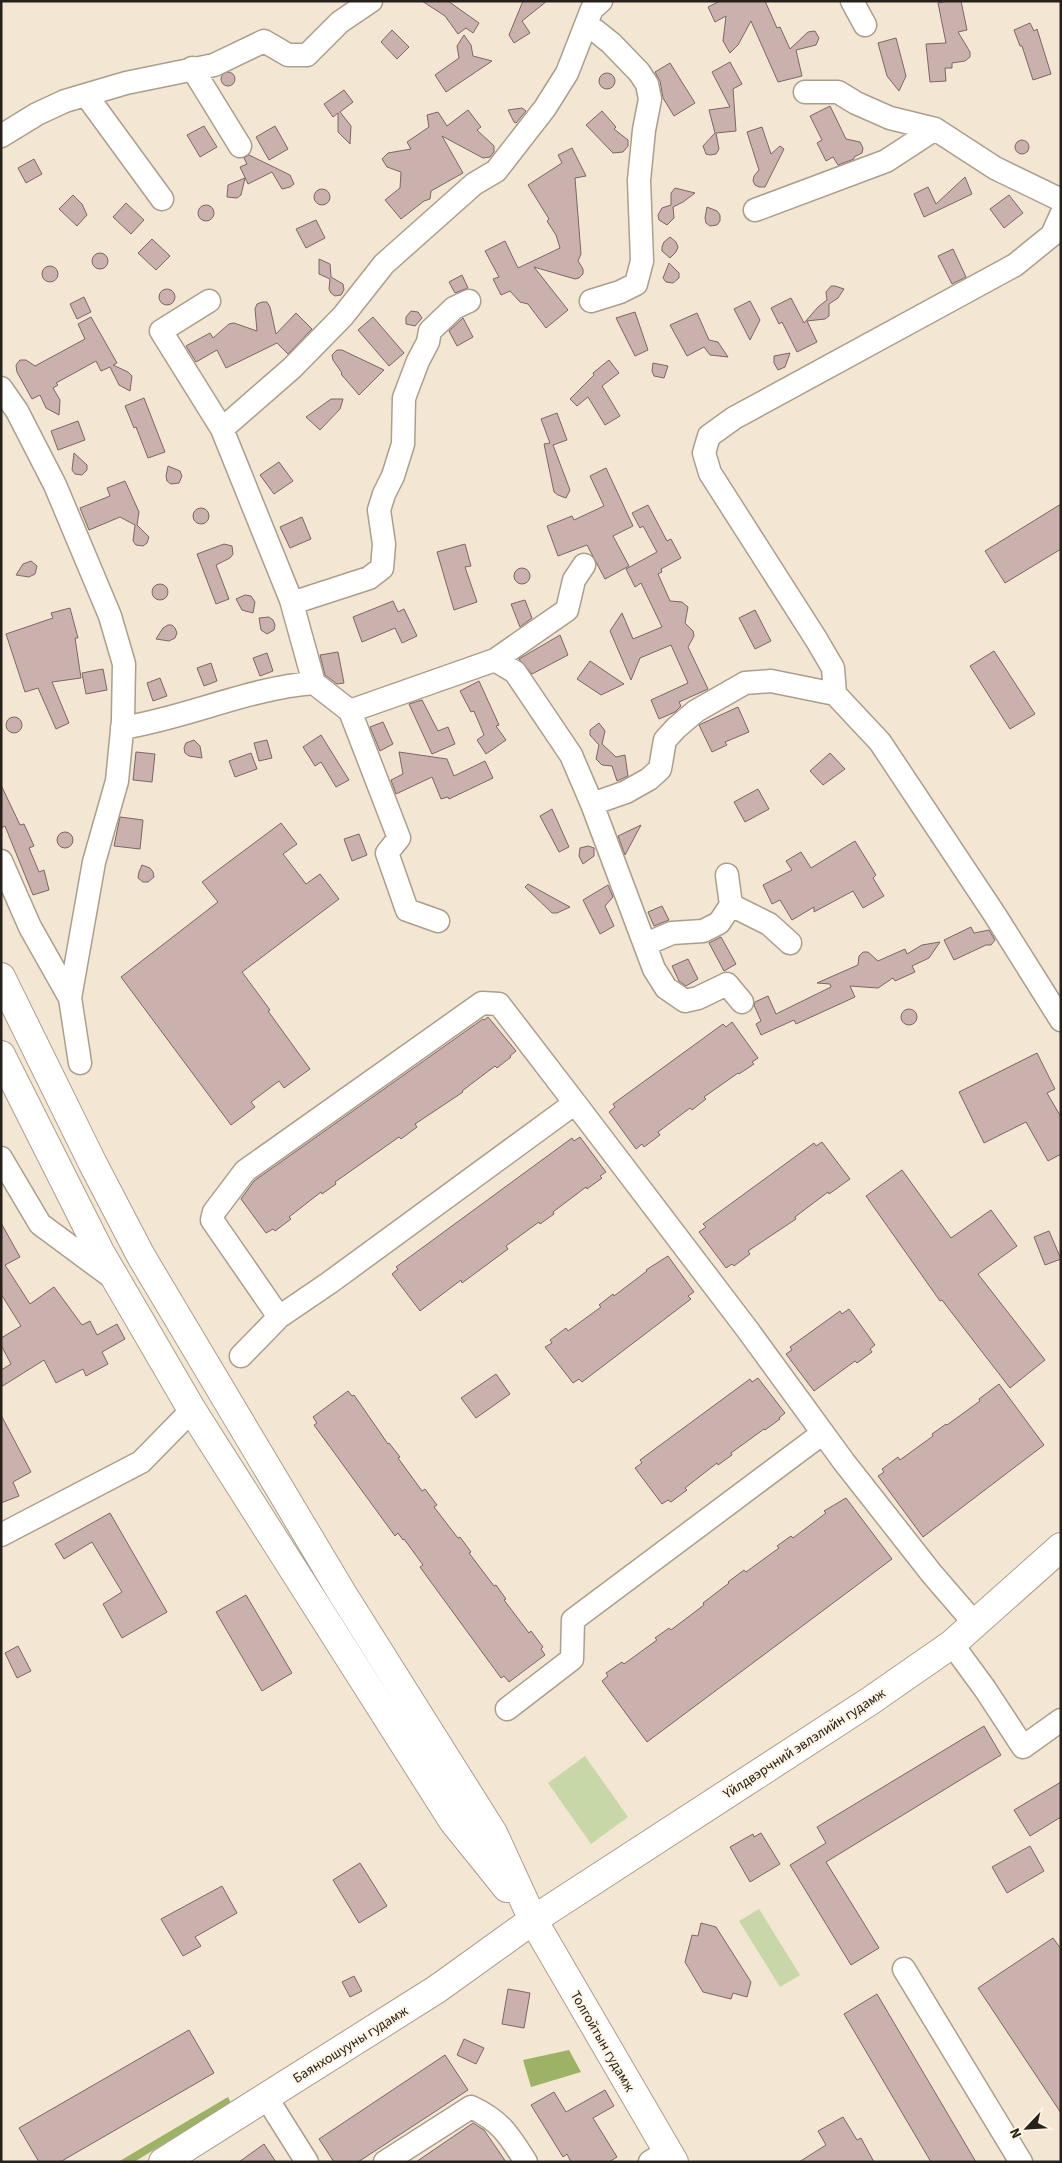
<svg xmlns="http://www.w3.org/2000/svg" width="1062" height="2163" font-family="'Source Sans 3',sans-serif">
<rect width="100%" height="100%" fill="#f3e6d2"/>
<!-- green -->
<path fill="#c7d7a7" d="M585 1756 628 1817 591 1844 548 1783Z
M759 1909 800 1975 780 1987 739 1921Z"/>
<!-- forest -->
<path fill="#9cb366" d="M569 2050 581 2072 531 2087 523 2060Z
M228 2097 231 2103 134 2162H118Z"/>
<!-- building -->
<path fill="#cab1ae" stroke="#7d6664" d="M422 1H448L479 23 473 33 466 28 458 34 445 16Z
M523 1H547L522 21 530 33 514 43 509 35Z
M720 1H765L777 28 780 27 790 49 808 32 815 31 819 38 816 45 796 50 802 76 778 82 751 21 738 45 730 53 723 41 726 16 715 22 708 7Z
M947 1H961L967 30 958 32 970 52V57L965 61 952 63V68H945L946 81 930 82 926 44 946 43 938 3Z
M1030 23 1034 31 1037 29 1051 74 1033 80 1022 46H1020L1014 30Z
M392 30 409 47 397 59 381 42Z
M464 35 471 45 473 56 492 61 446 92 435 75 459 58 457 46Z
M896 38 906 76 899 91 887 76 878 43Z
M730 62 742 84 733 89 736 131 716 133 719 149 716 154 710 155 706 154 703 146 715 133 709 110 730 107 712 72Z
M670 63 695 103 674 116 663 98 660 81 655 72Z
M221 79a7 7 0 1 1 14 0a7 7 0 1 1-14 0Z
M599 81a8 8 0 1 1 16 0a8 8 0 1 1-16 0Z
M344 90 353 102 340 112 351 126 350 144 338 132V113L333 117 324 104Z
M830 106 846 139 860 142 863 148 862 153 854 157V159L838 165 833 157 826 161 817 143 822 140 810 116Z
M522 108 526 111 516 123 514 122 508 110Z
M468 110 481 127 477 130 494 146V152L490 157 483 158 442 136 463 173 431 191 430 199 424 201 401 219 385 200 400 188 401 172 387 167 382 159 388 153 411 149 407 142 429 127 427 115 438 112 447 126Z
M602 111 616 127 614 129 628 140V146L623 152 613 153 586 125Z
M204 126 217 147 200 157 187 135Z
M275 126 288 149 269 160 256 137Z
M762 127 771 154 780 146 784 149 765 187H759L755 185 753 181 754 176 759 170 747 132Z
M1015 147a7 7 0 1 1 14 0a7 7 0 1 1-14 0Z
M572 148 586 176 575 178 581 254 578 261 583 269V274L579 278 575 279 534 267 568 310 546 328 528 304 520 302 510 291 501 295 493 279 499 277 485 251 505 241 518 268 560 248 556 235 547 221 549 219 528 185 562 163 558 155Z
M249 155 290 175 294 184 290 187 282 189 272 172 248 184 240 167 247 164 244 158Z
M34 159 42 174 26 183 18 168Z
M965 177 972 194 924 217 914 194 928 187 936 204Z
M245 178 241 195 237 198 227 197 228 185Z
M675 188 695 193 683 202 673 207 674 218 667 225 659 220 658 215 662 208 671 205V193Z
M314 197a8 8 0 1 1 16 0a8 8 0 1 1-16 0Z
M73 195 82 204 87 215 77 226 59 209Z
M1009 195 1023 213 1004 228 990 209Z
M126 203 144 220 131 234 113 217Z
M198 213a8 8 0 1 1 16 0a8 8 0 1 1-16 0Z
M707 207 717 211 720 215V221L717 225 710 226 706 223 705 218Z
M316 220 325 238 306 248 296 229Z
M670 237 676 242 678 247 676 252 670 258 662 251V247L664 242Z
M152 239 170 256 156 270 138 253Z
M953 249 966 277 952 284 938 256Z
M92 261a8 8 0 1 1 16 0a8 8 0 1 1-16 0Z
M319 259 330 264 331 277 343 284 344 290 341 295 335 296 331 293 329 289 330 279 319 274Z
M669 263 679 273V278L673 283 666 282 663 278Z
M42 274a8 8 0 1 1 16 0a8 8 0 1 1-16 0Z
M462 275 468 288 455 293 449 282Z
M831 286H835L844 289 838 298 829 304V316L825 319 807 321 817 342 797 352 782 322 779 324 771 308 791 298 804 323 818 307 827 300 826 292Z
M159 297a8 8 0 1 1 16 0a8 8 0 1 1-16 0Z
M84 297 91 312 77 319 70 304Z
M750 301 760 320 750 340 734 309Z
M262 302H267L270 307 276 334 296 313 312 329 288 354 277 343 226 368 217 350 196 362 186 346 210 333 213 338 229 324 234 323 257 331 255 309 257 304Z
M411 311 418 312 422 318 415 326 406 324V317Z
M635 312 648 350 635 356 616 318Z
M697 313 709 340 718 342 728 357 710 355 704 347 687 356 670 325Z
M91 317 117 363 113 365 128 372 132 376 130 391 119 385 110 367 101 371 96 361 56 383 58 385 53 388 60 400 59 415 46 408 40 395 32 399 17 372 16 365 20 360H26L35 366 85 339 78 324Z
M373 317 404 353 389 366 358 330Z
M463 318 473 337 457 346 449 331Z
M337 350H342L384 370 359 395 341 374 342 373 333 360 332 355Z
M790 353 785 367 778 370 774 363V356Z
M609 360 619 373 602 386 620 416 605 425 588 397 577 406 570 399 594 375 593 373Z
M653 363 668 366 664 378 654 376 652 371Z
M144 398 165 452 148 458 136 427 134 428 125 406Z
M331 399H343L340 409 320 430 306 417Z
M557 413 567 440 553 445 570 490 566 498 558 495 554 492 544 444 550 443 541 419Z
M78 421 85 440 58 450 51 431Z
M74 453 87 465V470L82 475 75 474 72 470Z
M279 462 293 481 274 494 260 475Z
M168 466 180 471 182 476 179 483 171 484 167 481 166 476Z
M606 468 633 526 613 536 629 566 605 579 587 545 558 556 547 526 572 516 574 520 604 506 590 476Z
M125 481 139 512 137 525 149 537 147 543 143 546 136 545 133 541 135 525 120 517 89 530 80 508 110 496 107 488Z
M1061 504V549L1005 583 985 551Z
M648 505 667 541 671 539 681 558 661 569 662 572 658 574 670 601 682 602 688 607 685 623 693 631 694 636 688 647 708 689 679 702 681 706 675 712 659 719 651 700 688 683 671 645 640 658 631 680 610 631 622 613 633 639 662 627 641 583 635 587 626 569 657 552 643 526 640 528 632 513Z
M193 516a8 8 0 1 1 16 0a8 8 0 1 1-16 0Z
M302 517 311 539 290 548 280 527Z
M224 544 232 546 233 554 230 558 216 565 229 599 216 604 197 554Z
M465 544 471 566 465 567 477 602 454 610 437 552Z
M31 561 37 566 35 574 29 577 16 575 23 564Z
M514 576a8 8 0 1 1 16 0a8 8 0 1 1-16 0Z
M152 592a8 8 0 1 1 16 0a8 8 0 1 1-16 0Z
M245 595 251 596 255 602 253 613 242 610 236 599Z
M525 600 532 618 520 627 511 604Z
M393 601 398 612 404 609 417 636 402 643 395 628 362 642 353 617Z
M70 608 78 638H75L81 678 52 682 69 723 56 729 38 688 25 692 6 634 53 618 51 613Z
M755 610 771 641 755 649 739 618Z
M269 617 273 620 275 625 274 630 267 634 261 630 259 618Z
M168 625H172L175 628 177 633 175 638 169 641 156 639 163 628Z
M560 635 568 655 532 674 519 659Z
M994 651 1035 714 1010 729 970 666Z
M338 652 344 683 337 684 325 675 320 655Z
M267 653 273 671 260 676 253 658Z
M590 661 624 684 601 695 577 679Z
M211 663 217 681 204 686 197 668Z
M103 669 107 690 86 694 82 673Z
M160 678 167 696 153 701 147 683Z
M479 681 499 725 496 726 506 740 486 754 477 740 484 735 474 711 471 712 460 691Z
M422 700 438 731 448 727 455 744 432 754 409 704Z
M738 707 749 732 725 742 727 745 712 752 699 725Z
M6 725a8 8 0 1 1 16 0a8 8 0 1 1-16 0Z
M383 722 393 744 380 751 370 727Z
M599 723 605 731 602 744 616 757 625 755 628 776 617 781 612 766 602 765 596 759 599 745 590 735V730Z
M321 735 349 780 336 787 321 762 315 766 303 747Z
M194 740 200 746 202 758 189 756 185 753 184 748 186 743Z
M267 740 272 758 259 761 254 743Z
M136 752 155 754 152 782 133 780Z
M399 752 447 759 454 776 485 761 493 778 449 799 448 797 441 799 432 777 396 794 391 780 403 774Z
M251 753 257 769 235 777 229 761Z
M830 753 845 769 823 785 810 771Z
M1 785 20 825 24 824 34 846 29 848 39 872 44 870 49 890 33 895 5 826 1 828Z
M758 789 769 809 745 822 734 802Z
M552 809 569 847 559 852 540 816Z
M120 817 143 820 140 849 114 846Z
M281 823 297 844 283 854 306 884 320 874 339 899 242 972 270 1010 268 1011 310 1069 284 1088 279 1081 251 1102 255 1107 231 1125 121 977 218 902 202 882Z
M641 825 625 855 618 836Z
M57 840a8 8 0 1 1 16 0a8 8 0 1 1-16 0Z
M359 834 367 855 352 861 344 839Z
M855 841 876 875 873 878 884 896 863 908 853 891 814 912V907L792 920 780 900 772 904 763 885 792 870 786 861 801 852 811 868Z
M588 846 594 848V856L583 864 579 856 580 848Z
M142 865 150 868 153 872 154 877 148 882H143L138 878 139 872Z
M528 884 570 907 557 913H552L525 887Z
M608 885 613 897 605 906 614 926 600 934 583 900Z
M662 906 669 920 654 926 648 912Z
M971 927 974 933 989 930 995 940 991 945H986L954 960 944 940Z
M721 937 736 964 724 971 709 943Z
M940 942 929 958 912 966 915 972 895 981 893 978 878 988 850 986 855 997 796 1024 794 1020 761 1035 756 1024 761 1021 754 1005 755 1002 768 996 776 1014 831 987 830 984 817 983 858 965 859 956 863 952H868L878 961 905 949 907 954 922 945Z
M688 959 698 979 686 986 679 981 672 966Z
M901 1017a8 8 0 1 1 16 0a8 8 0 1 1-16 0Z
M488 1017 516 1051 510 1056 511 1057 497 1068 495 1066 462 1091 463 1092 415 1124 417 1127 401 1139 399 1137 335 1182 336 1184 322 1194 321 1192 289 1217 291 1219 275 1231 273 1229 266 1233 241 1199 254 1181 483 1019 484 1020Z
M732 1022 758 1058 752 1062 754 1064 739 1074 738 1073 704 1097 706 1099 692 1110 690 1108 658 1132 660 1135 644 1147 642 1144 636 1149 609 1112 615 1107 613 1104 723 1024 726 1027Z
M1037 1053 1055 1089 1047 1093 1061 1117V1154L1048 1161 1026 1122 984 1143 959 1092Z
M580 1137 606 1172 600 1176 602 1178 587 1189 586 1187 553 1212 554 1214 540 1224 539 1222 506 1246 508 1249 462 1283 461 1280 420 1311 392 1274 398 1269 396 1267 572 1138 574 1141Z
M822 1142 850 1179 829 1194 828 1192 795 1217 796 1219 748 1251 750 1254 734 1266 732 1264 726 1268 699 1232 706 1227 703 1224 814 1143 816 1146Z
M902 1170 951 1238 991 1210 1017 1246 978 1274 1045 1360 1010 1388 942 1300 940 1301 866 1196Z
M1 1223 20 1257 5 1265 30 1304 54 1287 82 1325 90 1321 97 1335 117 1324 125 1339 102 1352 108 1364 86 1376 83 1369 56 1383 44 1360 1 1387V1370L11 1364 1 1345V1338L21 1326 1 1294Z
M1049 1231 1061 1259 1045 1265 1034 1237Z
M668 1256 694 1292 688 1296 691 1299 582 1382 579 1379 573 1383 545 1347 552 1343 550 1340 566 1328 568 1331 601 1307 599 1305 613 1294 614 1296 647 1271 646 1270Z
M849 1309 875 1345 870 1349 872 1352 857 1363 855 1361 814 1391 786 1354 792 1350 790 1347 840 1311 842 1314Z
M496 1374 510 1394 476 1418 461 1398Z
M758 1378 785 1413 779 1418 780 1419 765 1430 764 1429 731 1453 732 1455 718 1465 717 1463 685 1488 687 1490 671 1502 668 1500 662 1504 635 1468 642 1463 640 1460 750 1379 752 1382Z
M999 1384 1044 1445 923 1537 878 1476 884 1472 882 1469 898 1457 900 1460 933 1436 932 1434 946 1424 947 1425 980 1401 979 1399Z
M348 1391 352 1396 354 1395 388 1444 389 1443 400 1457 398 1458 422 1491 425 1489 437 1505 434 1507 454 1533 458 1538 460 1537 471 1552 469 1553 494 1586 496 1585 506 1599 504 1600 529 1633 531 1631 543 1647 541 1649 545 1655 509 1682 504 1676 501 1678 420 1567 423 1565 404 1539 403 1540 398 1533 395 1536 314 1425 317 1423 313 1417Z
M1 1415 31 1472 13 1482 19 1496 1 1503Z
M846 1498 892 1559 647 1742 602 1681 608 1676 606 1673 622 1662 624 1664 657 1640 655 1638 669 1628 671 1630 704 1605 703 1603 729 1583 728 1582 744 1570 746 1572 779 1548 777 1546 791 1536 793 1538 826 1513 824 1511Z
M110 1513 167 1612 122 1638 103 1604 122 1592 92 1542 64 1559 55 1544Z
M246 1595 292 1673 262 1691 216 1612Z
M18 1646 31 1671 17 1678 5 1653Z
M984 1726 1001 1755 826 1862 879 1948 851 1965 790 1865 826 1843 817 1827Z
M1061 1782V1817L1030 1836 1014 1810Z
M761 1833 780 1864 750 1882 730 1847 753 1834 754 1837Z
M1030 1846 1044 1871 1007 1893 992 1867Z
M360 1863 387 1906 359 1923 333 1880Z
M222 1886 237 1913 195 1937 201 1946 183 1956 161 1919Z
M701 1923 716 1927 751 1982 747 1997 733 1993 731 1999 703 1992 685 1962 692 1935 698 1936Z
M1053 1938 1061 1949V2113L978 1988Z
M354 1976 362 1991 350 1997 342 1982Z
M508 1989 530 1993 524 2028 502 2024Z
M877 1994 976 2162H931L844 2014Z
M189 2030 214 2073 60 2162H39L19 2128Z
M464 2039 484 2048 476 2064 457 2055Z
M445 2055 468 2090 358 2162H334L319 2139Z
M605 2090 614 2106 593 2118 617 2157 609 2162H571L567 2154 563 2157 531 2105 554 2092 566 2112Z
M843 2117 857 2140 861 2138 874 2162H799L826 2145 818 2131Z
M473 2123 484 2130 506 2162H416Z
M264 2144 276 2162H239Z"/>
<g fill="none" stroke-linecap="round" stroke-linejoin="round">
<defs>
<path id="minor" d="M852 1 865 25
M585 27 596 31 611 43 639 72 647 84 650 99 644 130 639 180 642 261 636 284 620 292 591 301
M192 68 240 146
M805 92H838L856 103 890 118 935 129 995 168 1061 200
M86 95 162 199
M1 136 37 114 65 101 126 83 214 65 264 41 288 55H307L340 22 371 1
M755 210 886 161 935 129
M209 301 161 331 222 429
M1 388 17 411 55 485 110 616 124 664 123 720 117 781 94 862 70 998 80 1063
M292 603 369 578 382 568 384 544 379 510 384 494 393 476 403 444 404 398 418 361 428 342 430 331 454 308 469 301
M495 660 515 672 571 755 592 804 654 969 666 988 685 1001 698 998 727 984 742 1002
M314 683 291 600 222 429 292 368 343 316 384 264 474 184 496 171 545 108 567 73 592 9 601 1
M835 694 833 668 816 639 710 473 704 453 709 436 734 418 1015 265 1052 235 1061 215
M350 711 399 838 387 853 407 910 438 921
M122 728C187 718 248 688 314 683L350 711 495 660 567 610 574 580 584 565
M592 804 626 792 649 779 660 769 665 740 676 728 696 711 745 683 771 681 835 694 880 742 995 915 1061 1020
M1 861 30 927 70 998
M731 905 769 924 790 943
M646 944 672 933 703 931 719 923 731 905 727 875
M575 1103 747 1329 844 1462 932 1574 976 1625
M1 1158 40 1224 113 1278
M241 1356 279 1317 329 1283 575 1103 499 1004 482 1003 245 1171 214 1212 212 1220 279 1317
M1 1535 141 1462 192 1410
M952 1644 985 1689 1023 1747 1061 1720
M507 1709 572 1659 573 1620 823 1433
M904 1969 1021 2162
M266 2097 307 2162
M385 2162 471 2107C501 2121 509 2135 526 2162
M650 2162 668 2151"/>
<path id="major" d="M1 977 93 1164 141 1256 342 1593 493 1833 533 1920 674 2162
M1 1055 100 1252 192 1410 453 1821 507 1888
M163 2162 437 1989 533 1920 870 1701 952 1644 1061 1547"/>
</defs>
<!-- minor casing -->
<use href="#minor" stroke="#ab9f8c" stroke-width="25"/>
<!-- major casing -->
<use href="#major" stroke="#ab9f8c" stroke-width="30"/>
<!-- minor -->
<use href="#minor" stroke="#fff" stroke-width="22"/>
<!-- major -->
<use href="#major" stroke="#fff" stroke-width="28"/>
</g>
<g text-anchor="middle" stroke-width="4" stroke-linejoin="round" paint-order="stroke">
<!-- street labels -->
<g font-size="14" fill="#26211a" stroke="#fef4e4">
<text transform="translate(804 1743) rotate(-33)" y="5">Үйлдвэрчний эвлэлийн гудамж</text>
<text transform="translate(603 2041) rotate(60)" y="5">Толгойтын гудамж</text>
<text transform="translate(350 2044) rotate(-32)" y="5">Баянхошууны гудамж</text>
</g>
</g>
<!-- border -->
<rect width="1062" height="2163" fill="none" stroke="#26211a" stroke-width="5"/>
<!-- north arrow -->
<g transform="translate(1027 2128) rotate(245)" stroke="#fef4e4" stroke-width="4" paint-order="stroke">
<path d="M0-4L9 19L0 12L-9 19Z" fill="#26211a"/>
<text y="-8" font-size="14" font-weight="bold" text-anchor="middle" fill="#26211a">N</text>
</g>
</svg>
